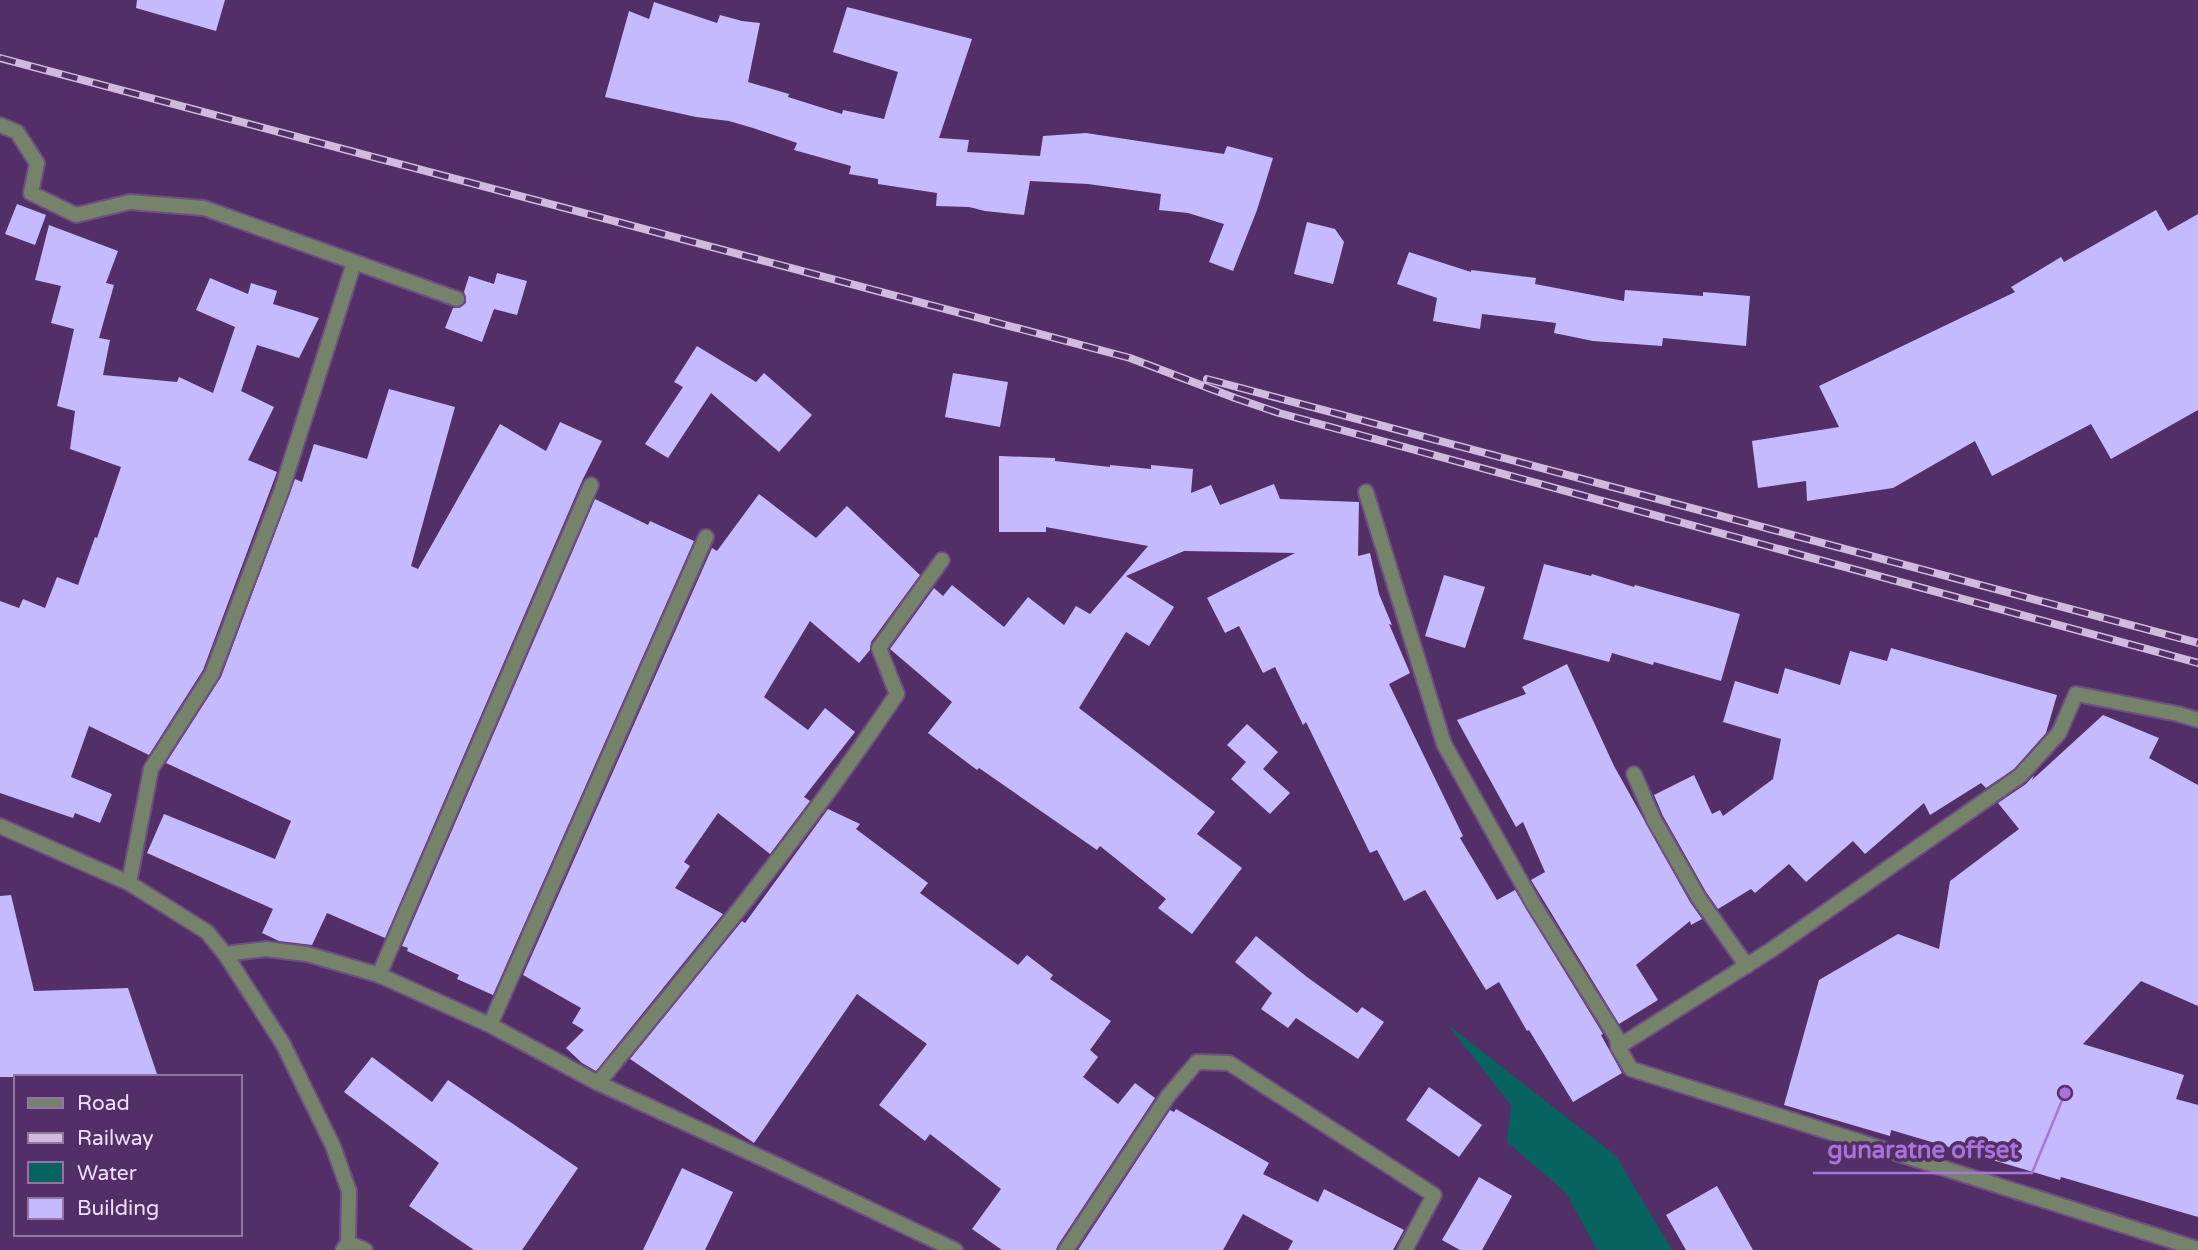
<svg xmlns="http://www.w3.org/2000/svg" width="2198" height="1250" font-family="'Varela Round',sans-serif">
<rect width="100%" height="100%" fill="#522f66"/>
<!-- water -->
<path fill="#066360" d="M1447 1024 1616 1156 1672 1250H1597L1566 1193 1507 1142 1511 1105Z"/>
<!-- building -->
<path fill="#c5bafd" d="M137 0H225L216 31 136 8Z
M654 2 717 23 720 15 742 21 760 23 748 82 789 94 788 97 842 114 843 110 884 119 898 72 833 52 847 7 972 39 939 138 969 140 967 152 1040 156 1043 136 1086 133 1224 154 1227 146 1273 158 1257 210 1233 271 1209 262 1224 224 1188 213 1159 210 1161 194 1088 184 1030 181 1024 215 985 211 969 207 936 206 937 193 878 184V179L849 174 851 166 794 150 797 143 753 128 729 121 696 117 605 97 629 11 649 19Z
M17 204 46 215 35 245 5 234Z
M2156 210 2168 231 2198 214V410L2111 459 2091 424 1992 476 1975 441 1893 488 1807 501 1806 481 1758 488 1752 441 1839 427 1819 386 2015 292 2011 287 2061 257 2064 262Z
M1307 222 1335 229 1344 242 1333 284 1294 274Z
M49 225 118 251 106 283 114 285 99 338 110 340 103 375 177 382 179 377 213 393 235 327 196 310 210 278 248 294 251 283 277 291 273 304 319 318 299 358 257 345 241 391 274 407 248 460 277 472 203 670 149 755 89 726 71 777 112 794 100 823 75 813 73 818 0 793V601L19 608 23 599 45 608 57 577 78 585 95 537 97 538 121 467 70 449 75 411 57 406 74 329 51 323 61 286 35 280Z
M1409 252 1471 272V270L1536 278 1535 284 1624 301 1625 290 1703 296V292L1750 296 1746 346 1663 338 1662 346 1593 341 1554 333 1556 323 1482 314 1480 329 1433 321 1437 298 1397 284Z
M497 273 527 281 517 315 494 309 482 342 445 328 453 308H459L466 303V297L464 292 469 276 494 284Z
M697 346 756 382 764 373 812 415 779 452 711 393 668 458 645 444 683 387 674 382Z
M953 373 1008 382 1000 427 945 417Z
M389 389 455 407 411 566 418 569 500 424 546 451 560 422 602 441 582 481 385 938 327 913 312 945 279 941 262 933 273 909 147 853 164 814 275 859 291 821 166 763 221 677 295 479 302 482 314 444 367 459Z
M999 456 1055 458V461L1110 467V465L1151 469V465L1193 469 1191 493 1211 485 1220 505 1274 484 1280 499 1359 502 1358 556 1370 553 1379 594 1392 625 1389 624 1410 673 1389 684 1463 836 1460 838 1497 900 1515 890 1603 1034 1601 1035 1622 1073 1573 1102 1529 1030 1527 1031 1499 982 1486 990 1425 890 1404 901 1377 850 1370 853 1306 722 1303 725 1275 667 1263 673 1239 626 1225 633 1207 598 1295 553 1184 551 1126 576 1174 607 1149 646 1126 632 1079 708 1215 812 1197 834 1242 868 1192 934 1158 908 1166 899 1100 846 1097 850 979 768 977 770 928 733 952 702 890 649 934 588 943 596 952 585 1004 627 1028 597 1064 625 1076 606 1090 614 1148 546 1046 527V532H999Z
M759 494 816 538 847 506 920 575 871 642 870 650 859 663 810 621 764 697 808 730 825 708 855 732 804 797 810 801 770 854 718 813 684 862 690 866 675 888 723 914 596 1071 582 1063 566 1048 584 1030 572 1023 581 1008 523 975 712 548 717 551Z
M595 499 648 525 650 521 694 541 493 995 457 979 459 975 407 951 408 948 402 946Z
M1544 564 1591 576 1592 574 1634 587 1635 585 1740 614 1721 681 1654 662 1653 665 1612 653 1609 662 1523 639Z
M1444 575 1485 587 1465 648 1425 636Z
M1891 648 2057 695 2046 733 2014 769 1986 788 1981 783 1930 815 1924 803 1865 854 1853 841 1806 882 1789 864 1755 893 1751 889 1718 909 1706 892 1663 816 1654 795 1694 775 1712 814 1720 810 1723 816 1773 779 1781 739 1723 722 1735 681 1778 694 1785 668 1840 685 1850 651 1887 661Z
M1567 664 1614 766 1690 902 1702 919 1691 925 1690 921 1636 965 1658 1000 1619 1024 1531 880 1545 872 1523 822 1516 827 1457 720 1526 694 1522 687Z
M2103 715 2159 738 2149 758 2198 785V1006L2141 981 2083 1044 2184 1075 2176 1099 2198 1105V1217L2061 1177 2060 1180 1891 1130 1890 1136 1784 1105 1819 980 1898 934 1939 949 1950 881 2019 829 1998 803 2026 784 2034 775 2032 780Z
M1247 724 1278 752 1263 769 1290 793 1270 814 1231 779 1246 762 1227 745Z
M828 809 860 824 856 829 928 883 920 893 1018 965 1027 955 1053 975 1050 979 1111 1021 1090 1050 1098 1057 1083 1077 1118 1104 1135 1083 1155 1098 1058 1245 1056 1250H1002L972 1229 1001 1189 930 1134 925 1141 879 1105 927 1044 857 994 754 1143 630 1059 742 921 745 923Z
M11 895 34 991 128 988 158 1077H0V896Z
M1256 936 1307 977 1357 1013 1362 1007 1384 1022 1358 1059 1296 1018 1288 1028 1261 1009 1272 993 1235 962Z
M372 1057 432 1102 448 1080 578 1168 522 1250H474L409 1206 439 1163 344 1092Z
M1429 1087 1482 1125 1459 1157 1406 1120Z
M1176 1109 1269 1163 1263 1174 1318 1202 1324 1189 1404 1230 1393 1250H1288L1293 1241 1243 1214 1223 1250H1078L1170 1110 1174 1112Z
M682 1168 733 1192 705 1250H643Z
M1479 1177 1512 1196 1482 1250H1460L1442 1240Z
M1717 1186 1753 1250H1686L1666 1215Z"/>
<g fill="none" stroke-linecap="round" stroke-linejoin="round">
<defs>
<path id="street" d="M0 125 17 132 37 163 31 193 76 215 130 202 204 208 457 299
M1366 492 1444 744 1534 905 1617 1038 1618 1047 1631 1069 2198 1249
M1634 774 1654 820 1698 897 1747 966
M0 826 129 883 207 932 225 954 283 1044 333 1146 349 1191 348 1243 343 1250
M129 883 151 769 212 674 281 492 354 263
M225 954 266 949 307 954 379 975 490 1025 598 1083 777 1165 955 1250
M379 975 591 485
M490 1025 706 537
M1618 1047 1771 950 2020 776 2059 733 2076 694 2178 714 2198 720
M598 1083C702 957 806 830 897 694L879 648 942 560
M348 1243 365 1250
M1066 1250 1168 1096 1197 1062 1229 1063 1434 1195 1405 1250"/>
</defs>
<!-- street casing -->
<use href="#street" stroke="#6f4e82" stroke-width="18"/>
<!-- street -->
<use href="#street" stroke="#748369" stroke-width="14"/>
<defs>
<path id="rail" d="M0 58 1130 358 1235 398 1279 413 2198 663
M1207 379 2198 643"/>
</defs>
<!-- rail casing -->
<use href="#rail" stroke="#d0badf" stroke-width="8"/>
<!-- rail -->
<use href="#rail" stroke="#522f66" stroke-width="5" stroke-dasharray="16" stroke-linecap="butt"/>
</g>
<!-- callouts -->
<path fill="none" stroke="#aa73d9" stroke-width="2.5" d="M2065 1093L2032 1173H1813"/>
<circle fill="#aa73d9" stroke="#522f66" stroke-width="2.5" cx="2065" cy="1093" r="7"/>
<g font-size="24" text-anchor="middle" font-weight="bold" fill="#aa73d9" stroke="#522f66" stroke-width="7" stroke-linejoin="round" paint-order="stroke">
<text x="1923" y="1158">gunaratne offset</text>
</g>
<!-- legend -->
<rect x="14" y="1075" width="228" height="161" fill="#522f66" stroke="#9275a3" stroke-width="2"/>
<rect x="28" y="1098" width="35" height="10" fill="#748369" stroke="#9275a3" stroke-width="2"/>
<text x="77" y="1110" font-size="21" fill="#f1deff">Road</text>
<rect x="28" y="1133" width="35" height="10" fill="#d0badf" stroke="#9275a3" stroke-width="2"/>
<text x="77" y="1145" font-size="21" fill="#f1deff">Railway</text>
<rect x="28" y="1162" width="35" height="21" fill="#066360" stroke="#9275a3" stroke-width="2"/>
<text x="77" y="1180" font-size="21" fill="#f1deff">Water</text>
<rect x="28" y="1198" width="35" height="21" fill="#c5bafd" stroke="#9275a3" stroke-width="2"/>
<text x="77" y="1215" font-size="21" fill="#f1deff">Building</text>
</svg>
